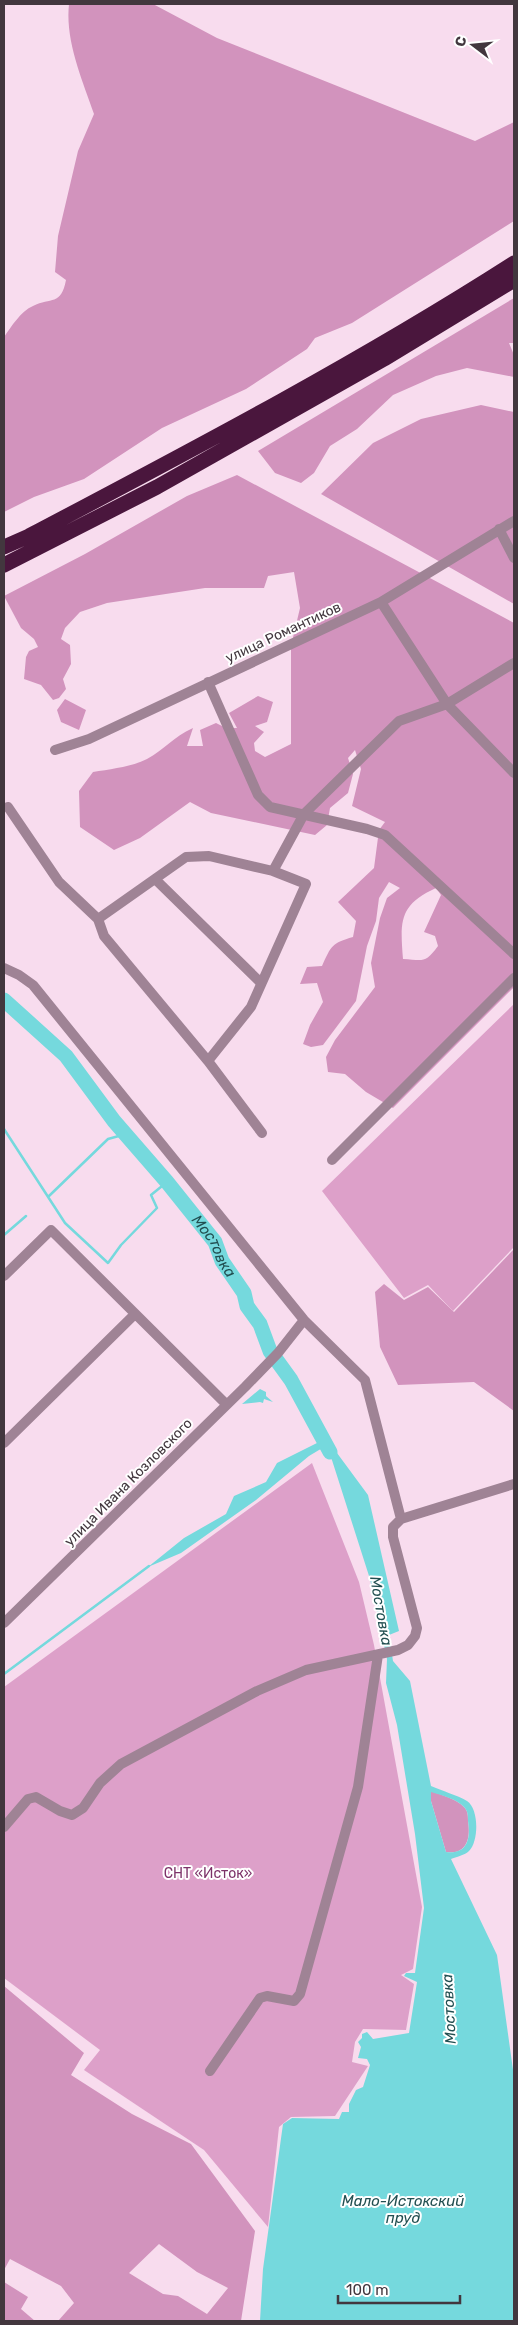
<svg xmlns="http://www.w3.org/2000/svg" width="518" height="2325" font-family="Rubik,sans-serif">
<rect width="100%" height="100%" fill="#f8dcee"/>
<!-- green -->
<path fill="#dda0c9" d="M514 1004V1247L453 1311 428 1285 404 1298 322 1191Z
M312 1463 359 1582 374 1645 422 1907 413 1969 401 1975 414 1984 406 2030 363 2029 355 2042 352 2062 368 2066 335 2116 291 2117 279 2127 268 2227 204 2150 84 2070 100 2050 4 1978V1687Z"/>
<!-- forest -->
<path fill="#d293bd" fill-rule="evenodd" d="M69 4H153L217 38 475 141 514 122V221L352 323 315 338 307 349 246 389 162 428 84 479 34 497 4 512V337C11 327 21 311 33 306 51 297 61 306 66 280L55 272 58 236 78 151 94 114C82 79 65 41 69 4Z
M514 298V343H509L514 355V377L467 368 436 376 393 395 357 429 330 446 314 473 301 483 275 473 258 451Z
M481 405 514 412V604L321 494 373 443 421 419Z
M237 475 514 623V987L393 1108 366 1092 345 1074 328 1072 326 1057 335 1040 375 987 371 963 380 918 387 898 400 888 389 882 379 898 376 921 367 946 356 1001 323 1045 311 1047 303 1044 310 1025 323 1002 317 983 300 984 307 967 322 966C331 946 332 943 353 937L356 921 338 902 374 868 379 830 385 822 352 806 361 769 355 750 348 758 353 774 348 793 330 808 327 825 315 835 211 813 190 802 140 838 114 850 80 827 79 791 93 772C111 769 131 767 147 759 165 749 173 737 193 728L187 746H203L200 730 216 723 226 728H237L229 713 258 696 273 702 267 722 255 726 264 732 254 743 255 751 265 757 291 744V646L300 608 294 572 268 576 264 588H205L107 603 80 612 65 628 61 639 70 645 71 664 63 679 66 689 59 698 53 700 41 685 24 679 26 657 29 651 38 647 34 639 21 628 4 596 85 554 187 496ZM436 888 441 895 424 932 435 936 438 946C425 964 423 960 403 959 400 921 399 905 436 888Z
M65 699 86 710 79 730 61 722 57 710Z
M514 1249V1411L474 1382 398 1385 380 1347 375 1292 384 1284 404 1300 428 1287 454 1312Z
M431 1791C441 1795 457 1799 464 1807 468 1811 468 1816 468 1821 471 1839 466 1855 446 1852L431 1801Z
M4 1986 84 2053 71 2075 132 2114 191 2144 255 2231 241 2321H58L74 2303 61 2286 10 2259 4 2270ZM159 2244 197 2272 228 2288 207 2314 178 2296 163 2294 129 2273Z
M4 2282 28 2297 21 2309 35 2321H4Z"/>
<!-- water -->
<path fill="#75d9dd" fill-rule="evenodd" d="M260 1389 266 1392V1396L273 1402 264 1399 263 1403 260 1402 242 1404Z
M321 1435 331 1440 337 1453 368 1495 399 1631 389 1635 393 1661 410 1681 431 1786C442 1791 457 1795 467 1801 479 1809 479 1841 469 1851 465 1855 456 1857 451 1859L497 1955 514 2077V2321H260L263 2269 283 2124 292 2118 339 2119 342 2112H349V2104L356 2090 363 2087 370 2065 367 2059 358 2058 361 2047 358 2042 362 2038V2034L367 2032 373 2039 409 2033 417 1982 404 1976 406 1973H415L424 1908 415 1834 397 1725 386 1683 387 1659 370 1579 331 1457 324 1447 309 1456 256 1500 181 1553 148 1567 184 1538 226 1514 234 1496 266 1482 277 1463 319 1442ZM431 1792C441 1795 457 1799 464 1807 468 1811 468 1816 468 1821 471 1839 467 1855 446 1852L431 1801Z"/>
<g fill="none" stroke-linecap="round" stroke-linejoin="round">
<!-- stream -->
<path stroke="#75d9dd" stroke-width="2.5" d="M4 1129 65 1223 108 1263 121 1245 157 1208 151 1195 167 1182
M49 1196 108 1139 126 1134
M4 1235 26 1216
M4 1674 149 1566"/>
<!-- river -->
<path stroke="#75d9dd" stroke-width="15" id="s1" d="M4 1000 66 1056 114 1121 167 1182 215 1242 222 1261 244 1293 247 1306 260 1324 270 1351 291 1380 330 1452"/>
<!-- street -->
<path stroke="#9f8395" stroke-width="10" d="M499 529 514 558
M381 602 447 704 514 773
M208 682 258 795 270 807 367 829 385 835 514 954
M55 750 89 739 381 602 514 521
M8 807 59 882 98 919 104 936 208 1061 262 1133
M273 871 304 814 399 721 447 704 514 663
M155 879 261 983
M98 919 186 857 209 856 273 871 306 884 251 1007 208 1061
M4 968 19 975 33 985 304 1320 365 1380 401 1519
M332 1160 514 978
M4 1276 51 1230 226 1404
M4 1443 135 1314
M401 1519 514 1484
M4 1623 245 1387 278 1353 304 1320
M4 1827 28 1799 36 1797 60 1811 72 1815 83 1808 100 1783 121 1764 257 1691 306 1670 398 1650 408 1645 415 1636 417 1628 393 1537V1527L401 1519
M210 2071 260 1998 267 1996 294 2001 300 1994 358 1787 378 1655"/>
<!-- highway -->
<path stroke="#4a163d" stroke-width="15" d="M4 547 29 536C194 449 358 363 514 263
M4 565 157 487 384 359 514 280"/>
</g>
<g text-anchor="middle" stroke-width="4" stroke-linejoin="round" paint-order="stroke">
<!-- street labels -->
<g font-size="14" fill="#42373e" stroke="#fff">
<text transform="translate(283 632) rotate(-25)" y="5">улица Романтиков</text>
<text transform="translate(128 1482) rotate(-45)" y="5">улица Ивана Козловского</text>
</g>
<!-- park labels -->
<g font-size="14" fill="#7d3269" stroke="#fff">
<text x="208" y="1878">СНТ «Исток»</text>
</g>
<!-- water labels -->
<g font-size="15" font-style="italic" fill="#224f51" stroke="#fff">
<text dy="5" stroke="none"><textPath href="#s1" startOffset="325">Мостовка</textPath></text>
<text transform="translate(381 1611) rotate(80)" y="5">Мостовка</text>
<text transform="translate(449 2009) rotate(-93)" y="5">Мостовка</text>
<text x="403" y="2206">Мало-Истокский<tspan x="403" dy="17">пруд</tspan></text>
</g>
</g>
<!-- border -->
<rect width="518" height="2325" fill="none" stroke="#42373e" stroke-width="10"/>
<!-- north arrow -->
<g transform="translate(473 45) rotate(286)" stroke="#ffffff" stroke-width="4" paint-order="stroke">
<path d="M0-4L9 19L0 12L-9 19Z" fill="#42373e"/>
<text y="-8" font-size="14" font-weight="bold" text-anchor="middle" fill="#42373e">С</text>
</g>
<!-- scale -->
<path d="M338 2295v8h122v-8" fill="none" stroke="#42373e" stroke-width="2.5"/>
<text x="346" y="2295" font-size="15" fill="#42373e" stroke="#ffffff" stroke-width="4" paint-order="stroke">100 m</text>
</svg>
